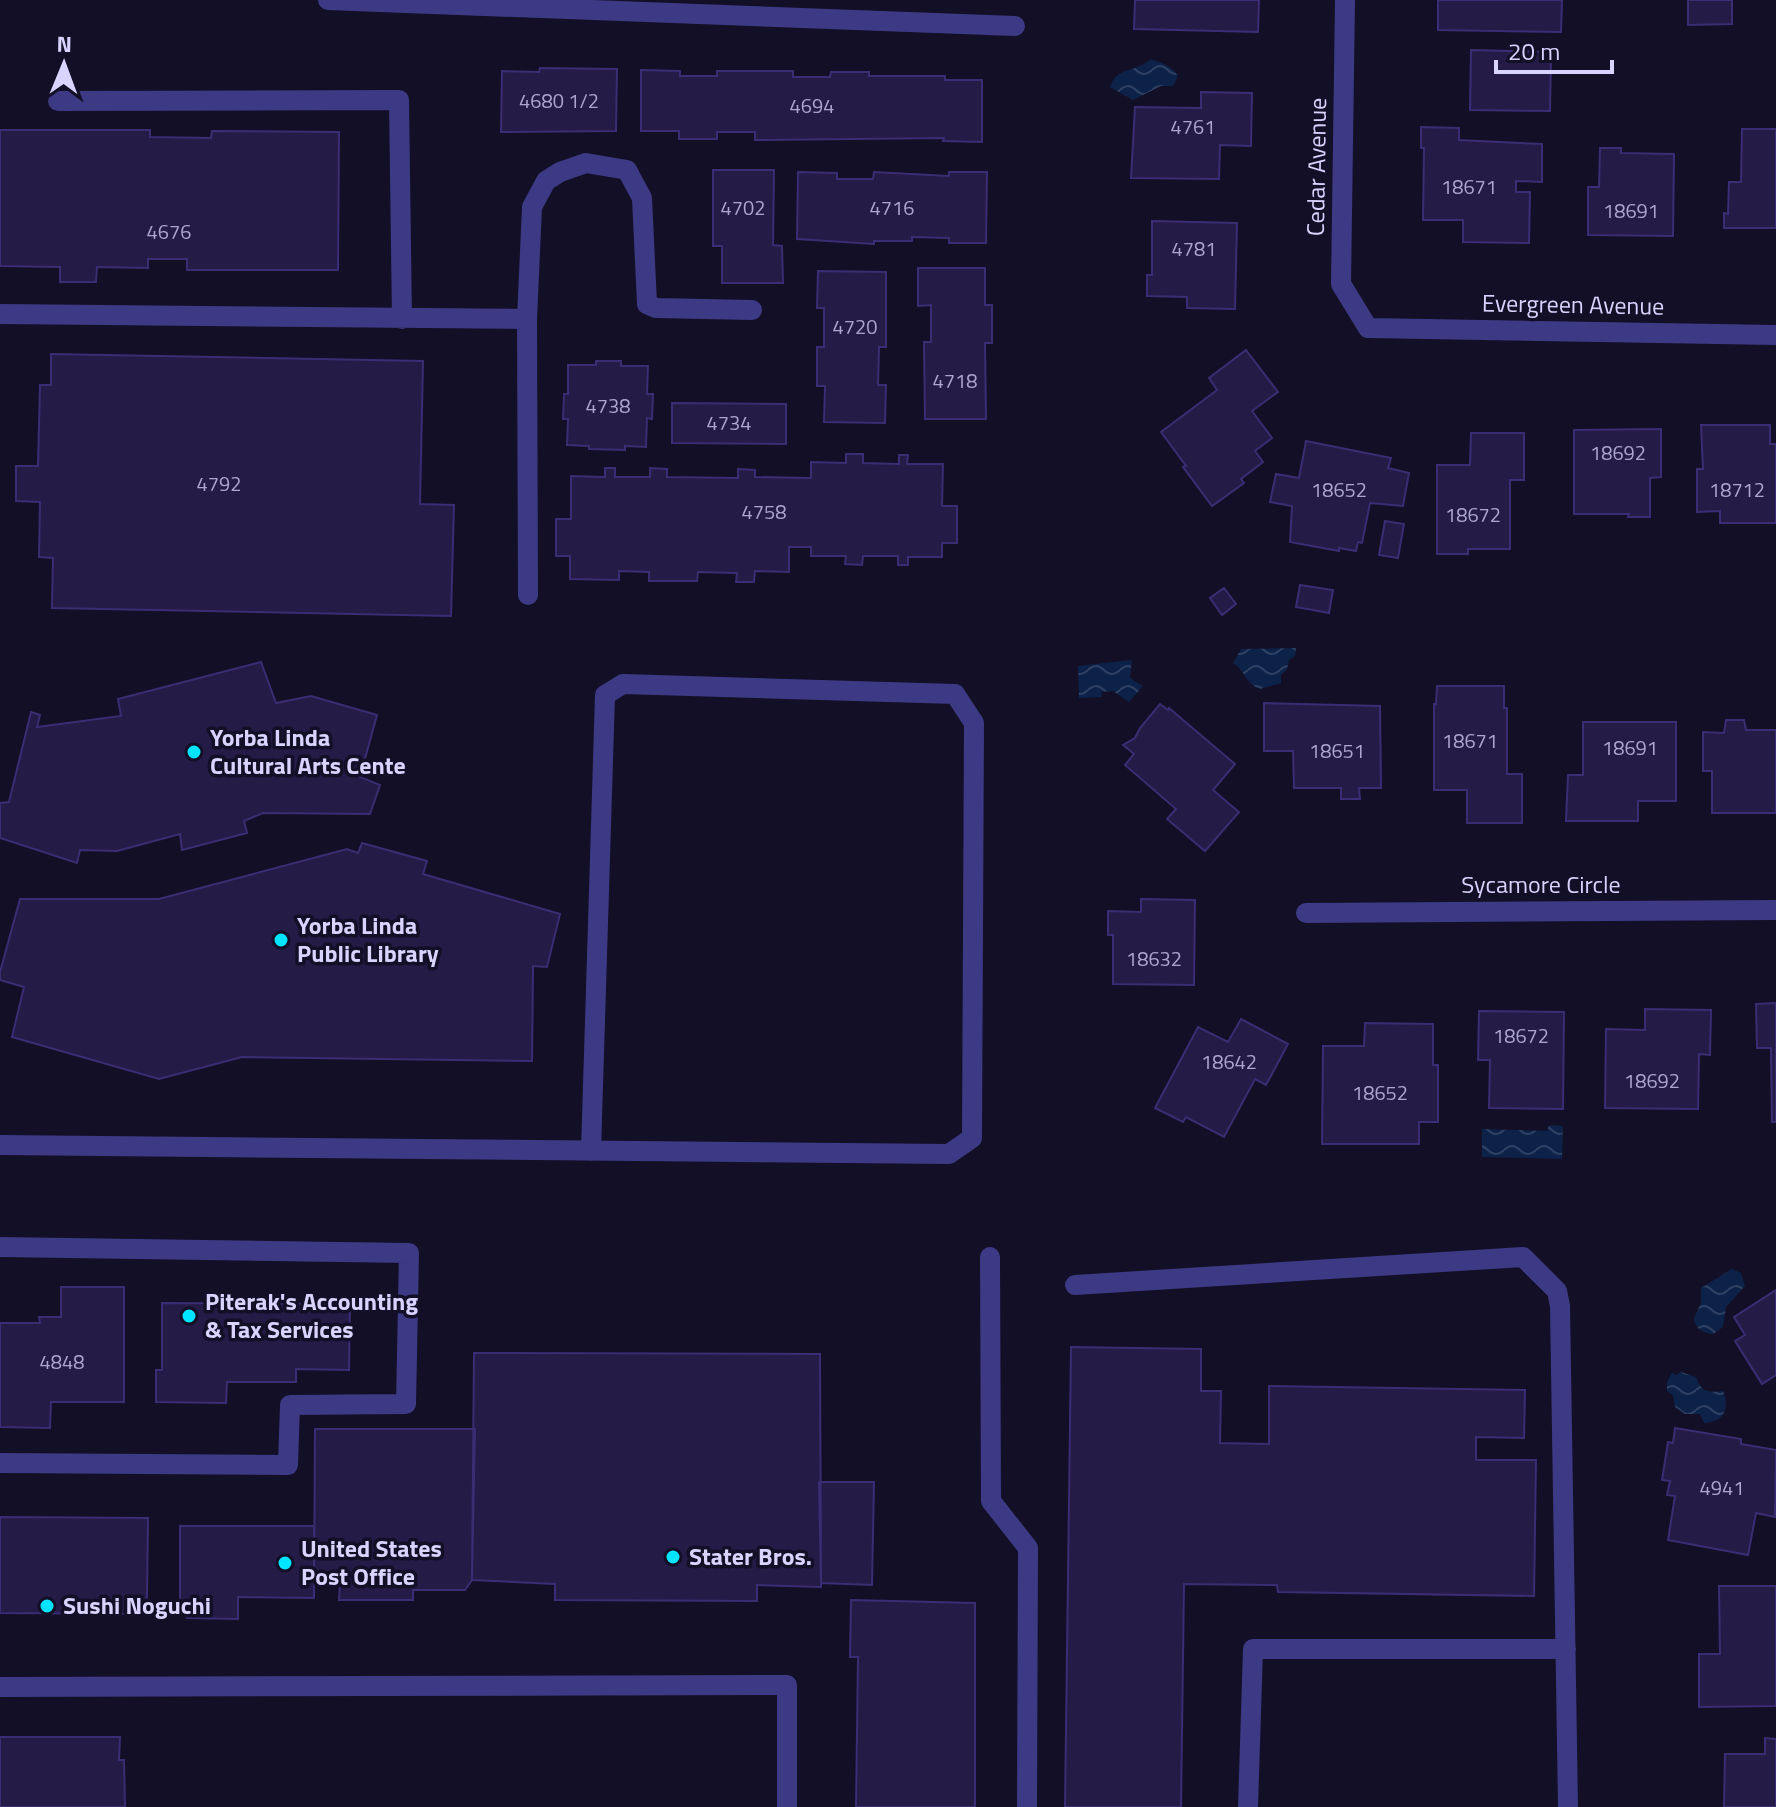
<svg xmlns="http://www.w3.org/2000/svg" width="1776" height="1807" font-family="'Titillium Web',sans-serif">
<defs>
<pattern id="water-waves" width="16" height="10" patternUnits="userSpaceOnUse" patternTransform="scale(2)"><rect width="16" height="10" fill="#0c2248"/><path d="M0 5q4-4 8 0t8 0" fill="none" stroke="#2f4163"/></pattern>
</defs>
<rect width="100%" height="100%" fill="#130f26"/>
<!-- water -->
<path fill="url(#water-waves)" d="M1151 59C1162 63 1172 66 1178 76L1173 86H1161L1133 100 1110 87C1118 65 1134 74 1151 59Z
M1296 648 1295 656 1289 660 1287 669 1281 675V683L1260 689C1246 684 1245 671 1233 663L1241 649Z
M1132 660 1130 678 1143 686 1129 702 1113 691 1101 692 1102 697 1079 698 1078 666Z
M1549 1125 1563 1126 1562 1159 1482 1157V1129L1547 1131Z
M1732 1269 1741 1273 1745 1286 1726 1307 1723 1327 1713 1334C1703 1333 1695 1329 1694 1318L1701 1303V1288Z
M1681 1372 1696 1377C1702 1392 1707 1393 1723 1391 1730 1409 1724 1422 1704 1423L1700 1414H1685L1675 1407 1673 1395 1667 1391V1382L1672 1373 1676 1375Z"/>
<!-- building -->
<path fill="#241b47" stroke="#3b2d73" stroke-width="2" d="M1135 0H1259L1258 32 1134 29Z
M1438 0H1562L1561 32 1438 30Z
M1688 0H1732V24L1688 25Z
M1471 50 1551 52 1550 111 1470 110Z
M540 68 617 69 616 131 501 132 502 71 539 72Z
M641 70 680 71V76H717V71H793V77H830L831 72H869V76H945V80H982V142L943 141 944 138 755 140V132H717V139H679V131H641Z
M1201 92 1252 93 1251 146 1220 145 1219 179 1131 178 1135 107 1201 108Z
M1421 127 1459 128V140L1542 144V182L1516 181V192H1530L1529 243 1463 242V220H1423L1424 148H1421Z
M1742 129H1776V228H1724V213L1728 214 1729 182H1741Z
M0 130H150V137L211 138 212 131 339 132 338 270H187V259H148V268L97 267 96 282H60V267L0 266Z
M1600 148H1621V153L1674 154 1673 236 1588 235V187H1599Z
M713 170H774L773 245 782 246 783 283H722V246H713Z
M798 172 837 173V179H873L874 172 949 176V172H987L986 243H949V238L912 237V241H874V244L797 239Z
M1152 221 1237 223 1235 309 1187 308V297L1147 296V275H1152Z
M918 268H985V305H992V343H985L986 419H925L924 342H931V305L918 306Z
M818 271 886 272V347H879L878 385H886L885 423 824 422 825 386H817V347H824V308H817Z
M1246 350 1278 392 1252 411 1272 438 1255 451 1263 462 1241 479 1244 483 1212 506 1183 467 1186 466 1161 432 1217 390 1209 378Z
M51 354 423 361 420 504 454 505 451 616 52 608 53 558 39 557 40 502 16 501V466H38L40 385H51Z
M596 361H621V366H648L647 394H653L652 419 647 418 646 447 625 446V450L589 449V446L567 445 568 419H563L564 394H568V365H596Z
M672 403 786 404V444L672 443Z
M1701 425H1770V444H1776V523H1720V511L1697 512V469H1703Z
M1661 429V477L1650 478V517H1628L1629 514H1574V430Z
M1471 433H1524V480H1510V549H1468V554H1437V465H1470Z
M1306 441 1391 458 1388 468 1409 473 1403 506 1370 503 1362 543 1358 542 1356 551 1339 548V551L1290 542 1292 506 1270 502 1276 474 1299 478Z
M846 454H863V463L899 464V455H908L907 464H943L942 506H957V543H942V557H908V565H898V556H863L862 565 845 564 846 556H811V547H789V572L755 571 754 582H736L737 573 698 572 697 581H649V572L619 571V580L570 579V556H556V519H571V476L605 477V468H615V477H650V468L667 469V477L738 478V469L755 470V477L811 478V462L846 463Z
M1385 521 1404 524 1398 558 1379 555Z
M1300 585 1333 590 1329 613 1296 607Z
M1224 588 1236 604 1222 615 1210 598Z
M261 662 276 703 311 696 377 715 360 777 380 785 370 814 263 813 244 821 247 833 182 850 180 834 117 851 80 850 77 863 0 838V803L9 802 31 712 40 715 37 727 121 716 118 699Z
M1437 686H1504V708H1507V774H1522V823H1467V790H1434V704H1436Z
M1264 703 1380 706 1381 788H1359L1360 799H1341V788H1294L1293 751H1264Z
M1160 704 1168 710 1169 708 1235 764 1213 790 1239 812 1205 851 1167 819 1176 809 1125 765 1134 754 1123 745 1135 738 1140 728Z
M1726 720H1744L1746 730H1776V813H1712V771H1703V732L1724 733Z
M1583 722H1676V801H1638V821H1566L1568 775H1583Z
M362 843 427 861 423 874 560 914 547 967 533 966 532 1061 242 1057 159 1079 12 1037 24 987 0 980V972L20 899H159L347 849 358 853Z
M1141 899 1195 900 1194 985 1113 984V935H1108V911L1141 912Z
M1776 1003V1122H1772L1771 1048H1757L1756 1004Z
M1645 1009 1711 1010 1710 1055 1699 1054 1698 1109 1605 1108 1606 1029 1645 1030Z
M1479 1011 1564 1012 1563 1109 1489 1108 1490 1060H1478Z
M1241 1019 1288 1044 1266 1085 1255 1079 1224 1137 1186 1117 1183 1122 1155 1108 1198 1027 1228 1042Z
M1365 1023 1433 1024V1065H1438V1122H1419V1144H1322L1323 1046H1364Z
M61 1287H124V1402H51L50 1428 0 1427V1323H40L39 1317H61Z
M1776 1290V1375L1762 1384 1735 1341 1745 1335 1734 1317Z
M162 1303 350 1304 349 1370 296 1369V1382H227L226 1403 156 1402V1370H162Z
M1071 1347 1201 1349V1391H1221L1220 1443 1269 1444V1386L1525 1390 1524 1438 1476 1437V1460H1536L1534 1596 1278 1592 1277 1585 1184 1584 1181 1807H1065Z
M474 1353 820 1354 821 1587 757 1585V1601L555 1600V1584L472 1580Z
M1675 1428 1741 1439V1444L1776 1450 1775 1517 1756 1513 1748 1555 1668 1540 1675 1496 1667 1495 1670 1481 1662 1480 1668 1442 1673 1443Z
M315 1429H475L472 1580 465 1590H413V1600H339L340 1582H314Z
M819 1482H874L872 1585 821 1583Z
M0 1517 148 1518 147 1597 141 1614 0 1613Z
M180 1526H314V1598L238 1597V1619L187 1618 175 1605H180Z
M1719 1586H1776V1706L1699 1707V1654H1720Z
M851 1600 975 1603V1807H856L858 1657H850Z
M0 1737H120L119 1760H124L125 1807H0Z
M1765 1738 1776 1739V1807H1724L1725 1754H1765Z"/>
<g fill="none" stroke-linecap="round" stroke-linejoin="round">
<!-- minor -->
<path stroke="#3d3a85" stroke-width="20" d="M328 0 1015 26
M1345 0 1341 284 1368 328 1776 335
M58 101 399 100 402 319
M0 314 527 319 532 207 546 181 560 172 586 163 627 170 642 198 647 304 656 308 752 310
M527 319 528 595
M1306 913 1776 910
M0 1145 949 1154 972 1138 974 723 955 694 623 684 605 695 591 1151
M0 1247 409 1253 406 1404 290 1405 288 1465 0 1463
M990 1257 991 1501 1028 1548 1027 1807
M1075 1285 1523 1257 1557 1291 1560 1306 1568 1807
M0 1687 787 1685V1807
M1248 1807 1253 1649H1566"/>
</g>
<!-- markers -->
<g fill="#00e5ff" stroke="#130f26" stroke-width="3">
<circle cx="194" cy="752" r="8"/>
<circle cx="281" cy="940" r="8"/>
<circle cx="189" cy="1316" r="8"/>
<circle cx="673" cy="1557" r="8"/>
<circle cx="285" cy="1563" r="8"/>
<circle cx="47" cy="1606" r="8"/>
</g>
<g text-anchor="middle" stroke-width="7" stroke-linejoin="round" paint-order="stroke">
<!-- number labels -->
<g font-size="20" fill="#aca6d1">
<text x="559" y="108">4680 1/2</text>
<text x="812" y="113">4694</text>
<text x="1193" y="134">4761</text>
<text x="1469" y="194">18671</text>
<text x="743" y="215">4702</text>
<text x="892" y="215">4716</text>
<text x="1631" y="218">18691</text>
<text x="169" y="239">4676</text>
<text x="1194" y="256">4781</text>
<text x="855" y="334">4720</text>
<text x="955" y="388">4718</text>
<text x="608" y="413">4738</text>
<text x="729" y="430">4734</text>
<text x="1618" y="460">18692</text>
<text x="219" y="491">4792</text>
<text x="1339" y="497">18652</text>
<text x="1737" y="497">18712</text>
<text x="764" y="519">4758</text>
<text x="1473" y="522">18672</text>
<text x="1470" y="748">18671</text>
<text x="1630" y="755">18691</text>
<text x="1337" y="758">18651</text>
<text x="1154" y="966">18632</text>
<text x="1521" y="1043">18672</text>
<text x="1229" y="1069">18642</text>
<text x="1652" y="1088">18692</text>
<text x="1380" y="1100">18652</text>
<text x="62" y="1369">4848</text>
<text x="1722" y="1495">4941</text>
</g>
<!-- street labels -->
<g font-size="24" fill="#d9d4ff" stroke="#130f26">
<text transform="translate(1317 167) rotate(-89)" y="8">Cedar Avenue</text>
<text transform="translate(1573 305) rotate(1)" y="8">Evergreen Avenue</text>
<text x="1541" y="893">Sycamore Circle</text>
</g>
<!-- poi labels -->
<g font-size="24" font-weight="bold" fill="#d9d4ff" stroke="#130f26" text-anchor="start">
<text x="210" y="746">Yorba Linda<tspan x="210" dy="28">Cultural Arts Cente</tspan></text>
<text x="297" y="934">Yorba Linda<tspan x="297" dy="28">Public Library</tspan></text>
<text x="205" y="1310">Piterak's Accounting<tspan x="205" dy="28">&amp; Tax Services</tspan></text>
<text x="301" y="1557">United States<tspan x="301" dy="28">Post Office</tspan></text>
<text x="689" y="1565">Stater Bros.</text>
<text x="63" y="1614">Sushi Noguchi</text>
</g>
</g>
<!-- north arrow -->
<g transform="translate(64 64) rotate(1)" stroke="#130f26" stroke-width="6" paint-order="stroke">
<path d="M0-6L14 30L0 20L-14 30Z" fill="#d9d4ff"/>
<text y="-12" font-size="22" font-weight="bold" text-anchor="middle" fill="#d9d4ff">N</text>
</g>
<!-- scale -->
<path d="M1496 60v12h116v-12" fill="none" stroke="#d9d4ff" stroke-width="4"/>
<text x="1508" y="60" font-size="24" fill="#d9d4ff" stroke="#130f26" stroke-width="6" paint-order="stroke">20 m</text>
</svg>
